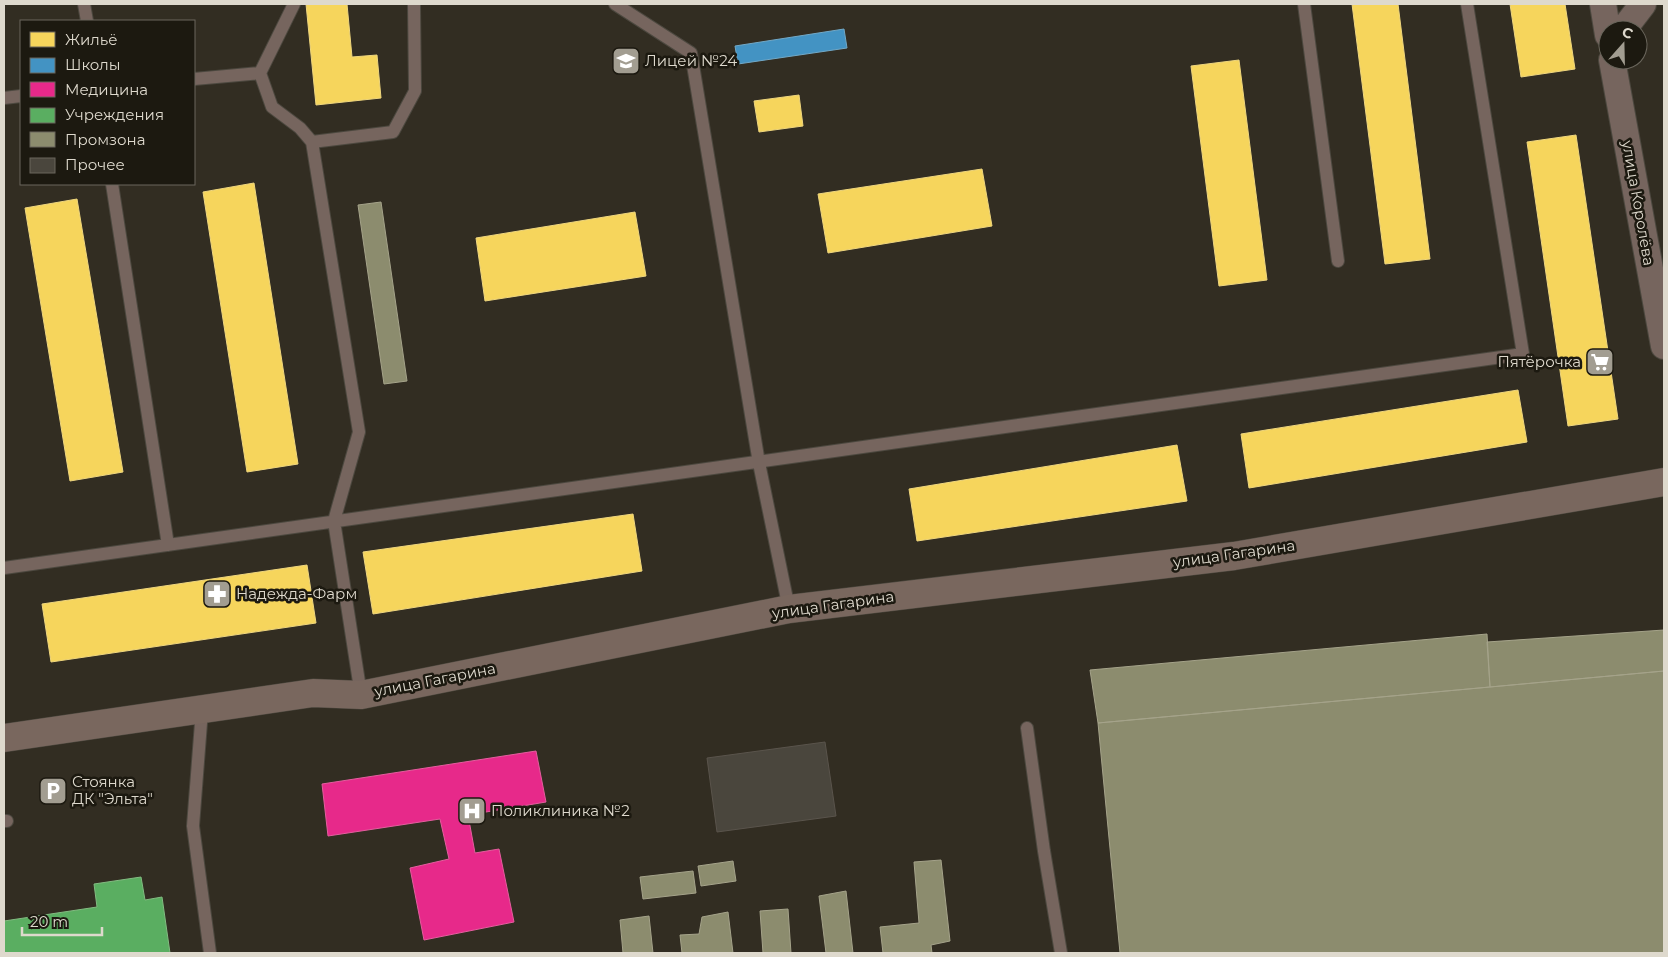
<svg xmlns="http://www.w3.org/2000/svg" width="1668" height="957" font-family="Montserrat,sans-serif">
<rect width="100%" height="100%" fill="#322d22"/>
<!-- homes -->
<path fill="#f6d55c" stroke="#efd67e" d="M306 4H347L352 57 377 55 381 98 316 105Z
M1352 4H1398L1430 259 1385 264Z
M1510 4H1565L1575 69 1521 77Z
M1239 60 1267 280 1219 286 1191 66Z
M799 95 803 126 759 132 754 101Z
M1576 135 1618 419 1568 426 1527 142Z
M982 169 992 226 828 253 818 194Z
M254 183 298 464 247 472 203 192Z
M77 199 123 472 70 481 25 208Z
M635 212 646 276 485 301 476 238Z
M1518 390 1527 442 1249 488 1241 434Z
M1177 445 1187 501 917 541 909 489Z
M633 514 642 571 373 614 363 552Z
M307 565 316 623 51 662 42 604Z"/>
<!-- schools -->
<path fill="#4393c3" stroke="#72a8c6" d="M844 29 847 48 738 64 735 46Z"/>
<!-- health -->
<path fill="#e7298a" stroke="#e45e9e" d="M536 751 546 802 468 815 475 853 499 849 514 922 424 940 410 868 449 859 440 819 328 836 322 784Z"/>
<!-- public -->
<path fill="#5aae61" stroke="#82bb81" d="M141 877 145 900 162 897 170 953H4V921L97 907 94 884Z"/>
<!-- industry -->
<path fill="#8c8c6e" stroke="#a5a38a" d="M381 202 407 381 384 384 358 205Z
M1664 630V671L1490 687 1487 642Z
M1487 634 1490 687 1098 723 1090 670Z
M1664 671V953H1120L1098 723Z
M941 860 950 941 931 945 932 953H883L880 927 919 923 914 862Z
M733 861 736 881 701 886 698 866Z
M693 871 696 893 643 899 640 877Z
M846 891 853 953H826L819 896Z
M788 909 791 953H763L760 911Z
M728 912 733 953H682L680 935 699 934 702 917Z
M649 916 653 953H623L620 920Z"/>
<!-- building -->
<path fill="#4a463d" stroke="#5a544c" d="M825 742 836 816 717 832 707 758Z"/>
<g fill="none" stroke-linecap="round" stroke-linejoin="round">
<defs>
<path id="lane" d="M84 4 87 21
M615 4 691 53 759 463 789 609
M1304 4 1338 261
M260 73 294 4
M194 79 260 73 272 107 300 128 312 142 359 432 334 521 361 695
M4 98 21 96
M312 142 393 132 415 91 414 4
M112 184 168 545
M4 568 1523 354 1467 4
M202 710 193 826 210 953
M1027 728 1044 851 1061 953
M4 821H7"/>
<path id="street" d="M1603 4 1608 35
M1623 30 1643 4
M1612 60 1664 346"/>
<path id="secondary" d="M4 738 313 693 361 695 789 609 1234 556 1664 482"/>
</defs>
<!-- lane casing -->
<use href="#lane" stroke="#4c483f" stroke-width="14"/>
<!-- street casing -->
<use href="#street" stroke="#4c483f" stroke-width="28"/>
<!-- secondary casing -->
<use href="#secondary" stroke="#4c483f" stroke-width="29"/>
<!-- lane -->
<use href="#lane" stroke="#76655e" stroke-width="12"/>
<!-- street -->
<use href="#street" stroke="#76655e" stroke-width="26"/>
<!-- secondary -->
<use href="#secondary" stroke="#79675e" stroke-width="28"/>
</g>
<!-- icons -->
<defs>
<symbol id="school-square" viewBox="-11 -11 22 22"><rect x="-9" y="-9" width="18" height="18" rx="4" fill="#a29d91" stroke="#1c1910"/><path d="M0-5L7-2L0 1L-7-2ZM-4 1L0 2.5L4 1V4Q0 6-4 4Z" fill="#fff"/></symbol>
<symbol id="supermarket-square" viewBox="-11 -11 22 22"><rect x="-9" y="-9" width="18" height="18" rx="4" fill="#a29d91" stroke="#1c1910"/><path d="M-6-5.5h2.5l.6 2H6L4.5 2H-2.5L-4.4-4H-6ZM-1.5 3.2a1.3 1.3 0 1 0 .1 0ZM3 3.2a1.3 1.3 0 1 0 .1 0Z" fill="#fff"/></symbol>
<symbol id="pharmacy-square" viewBox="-11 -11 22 22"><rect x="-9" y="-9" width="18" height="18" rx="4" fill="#a29d91" stroke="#1c1910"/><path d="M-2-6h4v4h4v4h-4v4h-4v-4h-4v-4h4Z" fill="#fff"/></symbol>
<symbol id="parking-square" viewBox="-11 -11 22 22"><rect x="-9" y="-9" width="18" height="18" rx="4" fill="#a29d91" stroke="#1c1910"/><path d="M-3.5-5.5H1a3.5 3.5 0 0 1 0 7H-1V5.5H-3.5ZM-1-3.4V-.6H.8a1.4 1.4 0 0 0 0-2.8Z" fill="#fff"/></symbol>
<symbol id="hospital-square" viewBox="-11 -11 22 22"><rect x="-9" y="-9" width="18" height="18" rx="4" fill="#a29d91" stroke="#1c1910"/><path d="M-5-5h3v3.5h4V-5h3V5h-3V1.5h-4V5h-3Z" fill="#fff"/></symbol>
</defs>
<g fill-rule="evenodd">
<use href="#school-square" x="610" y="45" width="32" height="32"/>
<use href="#supermarket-square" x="1584" y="346" width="32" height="32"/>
<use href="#pharmacy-square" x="201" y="578" width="32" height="32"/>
<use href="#parking-square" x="37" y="775" width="32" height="32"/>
<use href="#hospital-square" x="456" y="795" width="32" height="32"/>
</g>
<g text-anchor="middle" stroke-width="5" stroke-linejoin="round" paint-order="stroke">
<!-- poi labels -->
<g font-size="15" fill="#ded9cd" stroke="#1c1910" text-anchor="start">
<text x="645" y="66">Лицей №24</text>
<text x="1581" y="367" text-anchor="end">Пятёрочка</text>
<text x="236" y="599">Надежда-Фарм</text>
<text x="72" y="787">Стоянка<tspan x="72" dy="17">ДК "Эльта"</tspan></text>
<text x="491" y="816">Поликлиника №2</text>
</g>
<!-- street labels -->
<g font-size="15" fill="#ded9cd" stroke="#1c1910">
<text transform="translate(1638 203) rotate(80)" y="5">улица Королёва</text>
<text transform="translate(1234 554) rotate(-8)" y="5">улица Гагарина</text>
<text transform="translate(833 605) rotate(-8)" y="5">улица Гагарина</text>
<text transform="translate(435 680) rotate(-11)" y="5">улица Гагарина</text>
</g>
</g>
<!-- border -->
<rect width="1668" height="957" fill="none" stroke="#ded9cd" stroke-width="10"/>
<!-- legend -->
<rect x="20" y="20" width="175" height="165" fill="#1c1910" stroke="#6a665c"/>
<rect x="30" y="32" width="25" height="15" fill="#f6d55c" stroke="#6a665c"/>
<text x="65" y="45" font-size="15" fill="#ded9cd">Жильё</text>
<rect x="30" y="58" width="25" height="15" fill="#4393c3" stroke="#6a665c"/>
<text x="65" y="70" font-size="15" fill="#ded9cd">Школы</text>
<rect x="30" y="82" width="25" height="15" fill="#e7298a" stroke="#6a665c"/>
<text x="65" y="95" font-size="15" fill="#ded9cd">Медицина</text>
<rect x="30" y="108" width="25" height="15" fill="#5aae61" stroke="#6a665c"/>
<text x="65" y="120" font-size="15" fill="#ded9cd">Учреждения</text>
<rect x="30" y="132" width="25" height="15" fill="#8c8c6e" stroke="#6a665c"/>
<text x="65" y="145" font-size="15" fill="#ded9cd">Промзона</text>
<rect x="30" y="158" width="25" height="15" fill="#4a463d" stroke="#6a665c"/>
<text x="65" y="170" font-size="15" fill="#ded9cd">Прочее</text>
<!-- north arrow -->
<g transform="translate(1623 45) rotate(20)"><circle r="24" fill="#1c1910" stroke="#6a665c"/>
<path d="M0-4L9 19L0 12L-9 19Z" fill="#a29d91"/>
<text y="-8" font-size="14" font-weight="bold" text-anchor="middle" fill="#ded9cd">С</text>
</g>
<!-- scale -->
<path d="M22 927v8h80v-8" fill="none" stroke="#ded9cd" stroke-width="2.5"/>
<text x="30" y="927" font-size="15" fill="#ded9cd" stroke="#1c1910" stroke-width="4" paint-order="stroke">20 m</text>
</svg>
